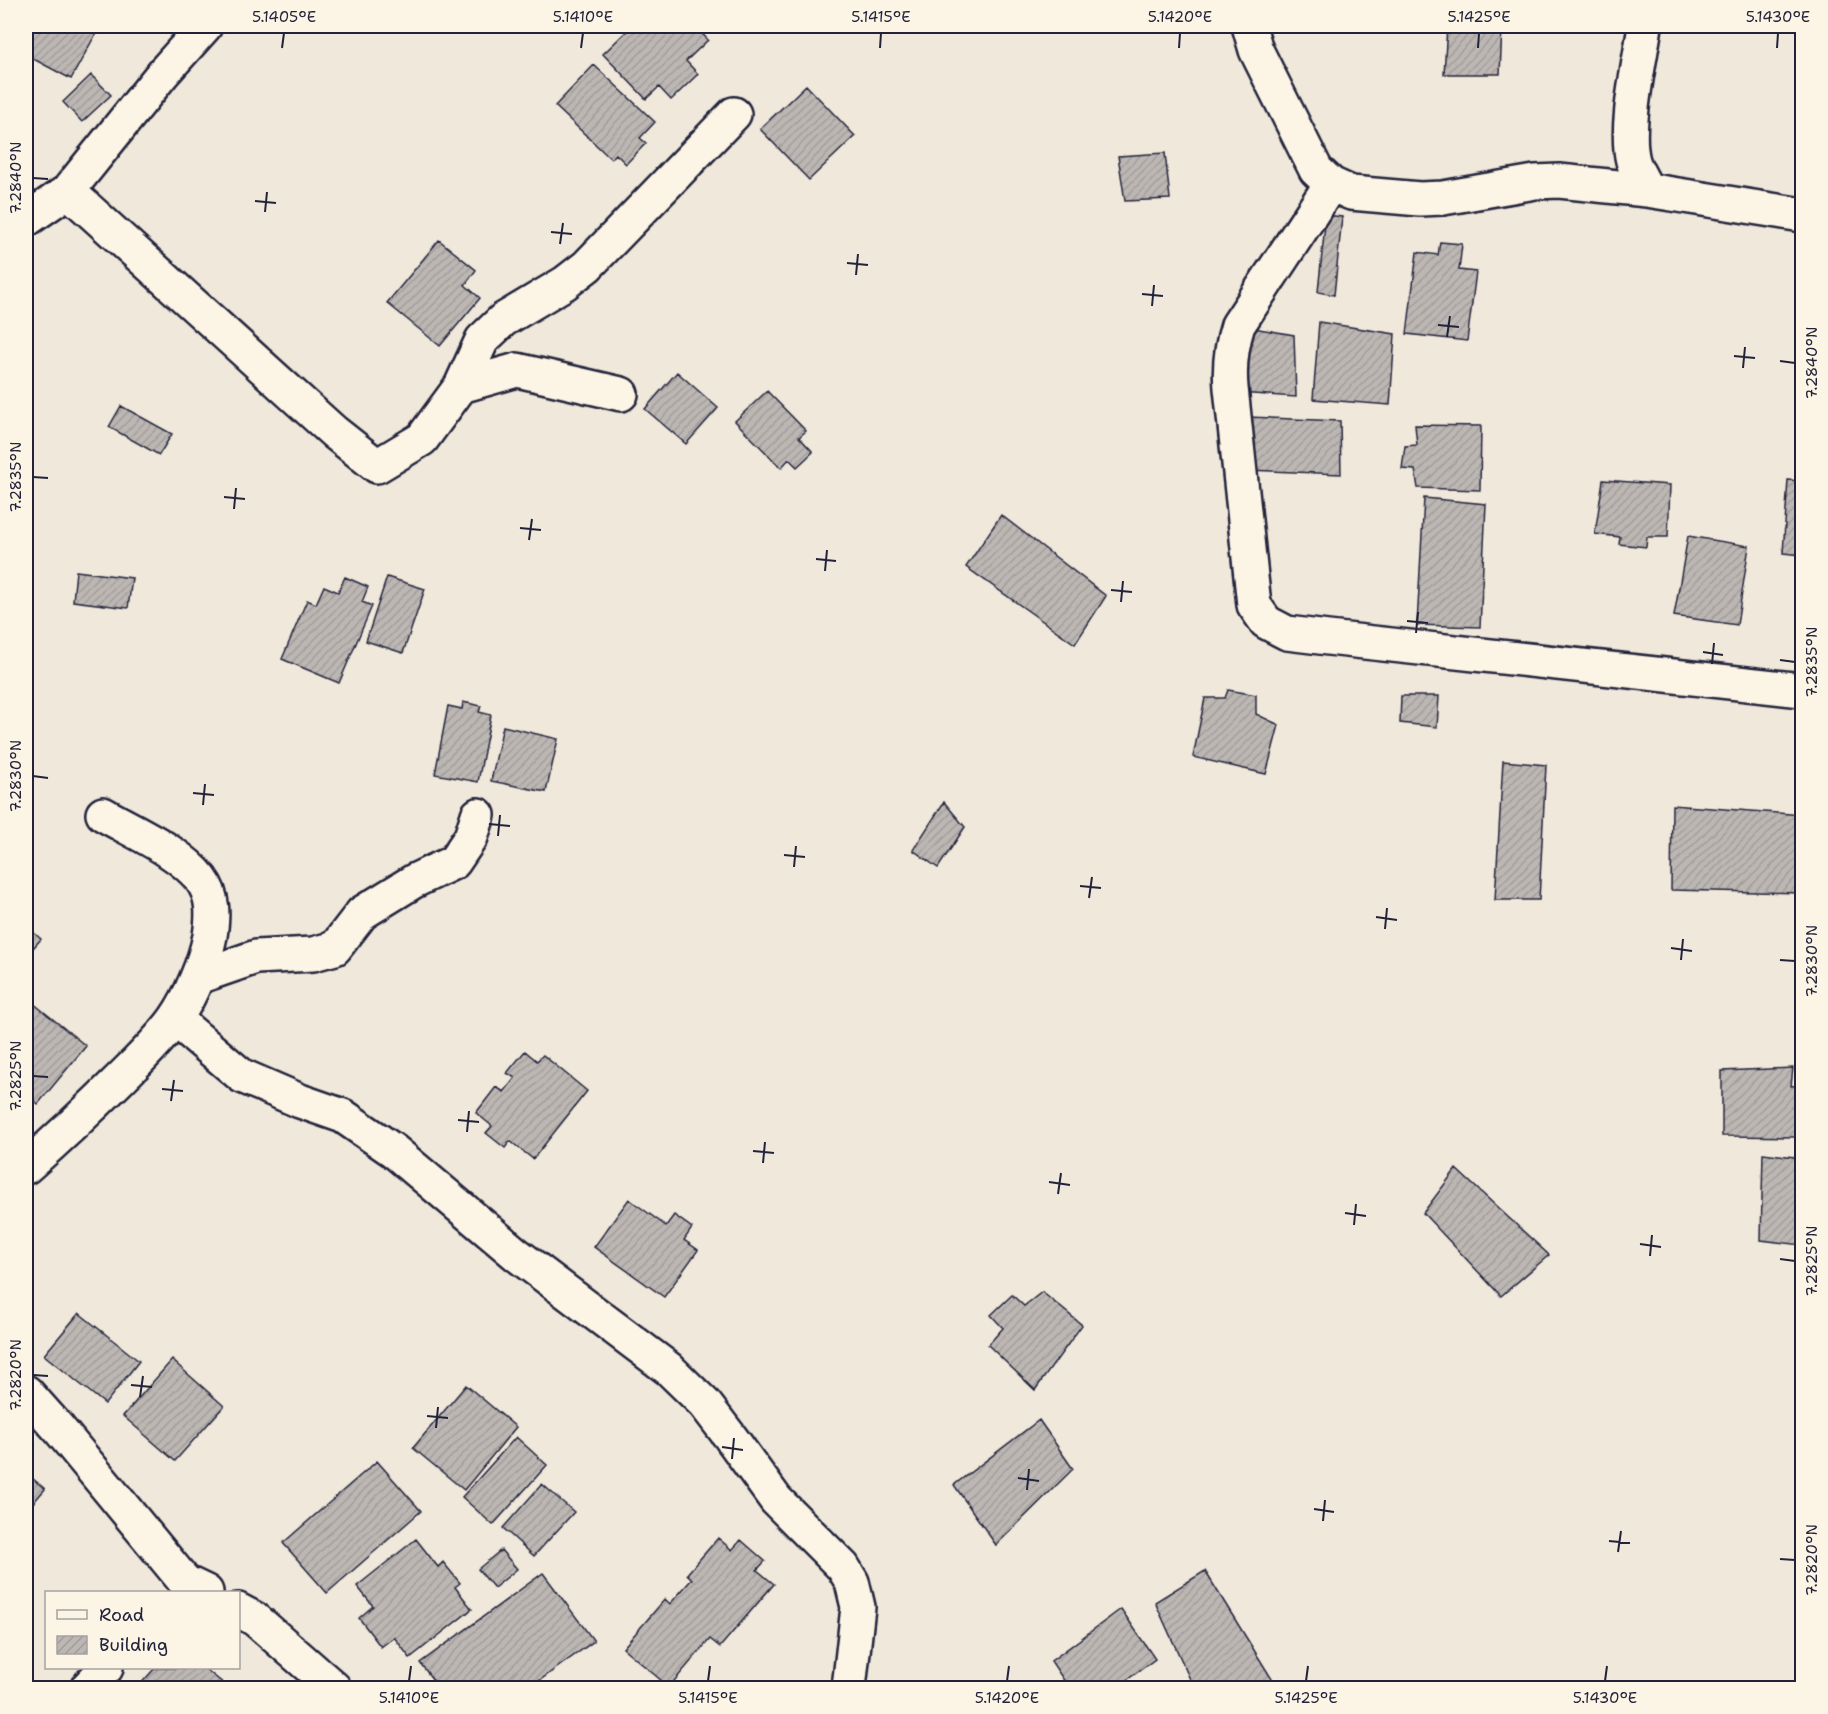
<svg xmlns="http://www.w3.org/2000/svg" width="1828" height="1714" font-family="'Shantell Sans',sans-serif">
<defs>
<pattern id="building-hatch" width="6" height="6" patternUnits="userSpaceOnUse" patternTransform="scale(1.5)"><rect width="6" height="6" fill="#bcb7b3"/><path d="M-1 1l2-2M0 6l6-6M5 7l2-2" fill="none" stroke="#a19d9b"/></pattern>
</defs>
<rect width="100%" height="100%" fill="#efe8db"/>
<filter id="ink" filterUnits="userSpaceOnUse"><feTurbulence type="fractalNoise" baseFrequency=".0167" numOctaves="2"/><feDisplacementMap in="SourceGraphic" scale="12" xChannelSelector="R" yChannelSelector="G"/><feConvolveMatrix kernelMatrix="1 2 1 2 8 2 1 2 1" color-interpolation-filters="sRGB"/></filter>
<g filter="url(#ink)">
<!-- building -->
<path fill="url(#building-hatch)" stroke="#22223b" stroke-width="1.5" d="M26 26H100L71 79 26 55Z
M632 26H695L708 40 686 61 698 74 671 100 659 87 646 99 603 54Z
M1447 26H1502L1500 74H1444Z
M594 65 655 122 640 138 646 143 626 164 616 154 611 159 555 106Z
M91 75 111 95 82 122 63 102Z
M806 85 855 136 809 180 760 129Z
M1165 153 1170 199 1125 201 1118 156Z
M1326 215 1342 217 1334 295 1318 292Z
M439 240 476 270 465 285 480 298 440 346 387 303Z
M1440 242 1462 244 1459 270 1476 272 1467 341 1407 334 1417 252 1438 255Z
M1319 322 1395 334 1390 405 1313 399Z
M1242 326 1294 335 1296 397 1238 393Z
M677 372 718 408 686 444 645 409Z
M767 391 806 431 799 437 813 452 797 467 789 459 781 468 735 421Z
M121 406 172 434 159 455 109 427Z
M1248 417 1340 421 1341 474 1247 470Z
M1415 425 1481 426 1480 490 1418 488 1415 470 1402 469 1405 446 1417 445Z
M1603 480 1670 485 1668 537H1647L1646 547 1619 544 1620 537 1595 534Z
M1788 480 1802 481V555L1783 553Z
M1424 498 1486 504 1480 627 1417 625Z
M1001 515 1106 596 1075 644 966 567Z
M1688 536 1749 546 1737 625 1674 616Z
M76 571 132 578 128 608 73 601Z
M345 577 368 587 362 602 372 606 339 683 282 659 307 600 316 604 324 586 338 592Z
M387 577 425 589 403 653 366 641Z
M1228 690 1256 695V714L1279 725 1266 774 1193 757 1205 698H1225Z
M1401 696H1439L1437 727 1400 723Z
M463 702 481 706 479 712 491 715 478 782 435 774 448 706 462 709Z
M503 726 558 739 546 792 491 781Z
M1503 761 1546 765 1539 900H1495Z
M944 802 965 827 938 868 913 850Z
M1672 805 1802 815V893L1671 890Z
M26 926 41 939 26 956Z
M33 1003 86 1046 38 1104 26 1093V1011Z
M525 1051 537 1061 543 1055 587 1091 533 1159 510 1141 505 1148 486 1133 492 1126 476 1113 496 1087 504 1092 515 1078 507 1073Z
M1793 1068 1791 1086 1802 1085V1105H1796L1799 1137 1722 1136V1071Z
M1763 1153 1802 1158V1245L1761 1240Z
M1456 1169 1549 1255 1501 1296 1423 1213Z
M629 1199 666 1226 674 1215 692 1228 684 1240 698 1250 664 1297 594 1247Z
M1042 1292 1082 1325 1035 1390 988 1345 1003 1328 991 1315 1012 1295 1024 1306Z
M79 1313 139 1361 105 1404 44 1355Z
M172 1360 224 1406 175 1461 123 1416Z
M466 1385 516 1427 464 1490 413 1448Z
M1039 1420 1073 1469 996 1545 954 1485Z
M516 1437 547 1465 493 1525 462 1497Z
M377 1461 421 1511 327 1593 283 1543Z
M26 1473 45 1489 26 1511Z
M542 1484 574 1512 534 1556 503 1528Z
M718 1538 732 1550 741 1540 765 1561 757 1570 774 1584 720 1647 710 1639 669 1687 623 1648 665 1599 670 1604 692 1579 687 1574Z
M416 1539 438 1567 443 1562 460 1583 455 1587 472 1609 410 1658 394 1637 381 1647 359 1618 373 1606 357 1586Z
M501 1550 517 1569 494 1588 478 1569Z
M1205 1571 1275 1684 1268 1688H1194L1155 1602Z
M543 1573 594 1641 529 1688H439L420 1663Z
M1121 1609 1155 1659 1116 1688H1069L1051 1661Z
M155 1668H204L229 1688H137Z"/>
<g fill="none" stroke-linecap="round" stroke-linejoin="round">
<defs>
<path id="street" d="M1249 26 1256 50 1316 170 1331 184 1351 193 1420 199 1443 198 1535 182 1559 181 1647 190 1802 215
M1645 26C1640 61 1624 127 1633 161 1636 171 1643 181 1647 190
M1331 184 1238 325C1231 347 1229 365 1231 388L1254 605 1266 622 1287 633 1328 638 1802 690
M68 191 334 432 377 466 422 439 461 386 482 340 503 320 565 283 587 266 734 114
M26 220 68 191 163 73 205 26
M461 386 517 370 621 394
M198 977 256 957 313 954 335 948 362 913 414 881 454 862 471 837 478 815
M175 1019 242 1076 300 1101 343 1116 394 1151 516 1254 669 1369 705 1404 731 1438 776 1500 843 1567 852 1582 858 1607 849 1688
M26 1167C59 1138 91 1108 122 1077 140 1059 160 1040 175 1019 190 998 205 962 210 936 213 916 214 896 201 879 179 851 134 832 103 814
M26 1392 59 1429 185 1582 206 1592
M238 1610 255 1619 334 1688
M87 1688 106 1668"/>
</defs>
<!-- street casing -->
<use href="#street" stroke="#22223b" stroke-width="38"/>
<!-- street -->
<use href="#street" stroke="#fcf5e5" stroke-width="33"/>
</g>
</g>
<!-- ticks -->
<path fill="none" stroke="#22223b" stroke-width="2" d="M282 48 284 33M581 48 583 33M880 48 881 33M1179 48 1180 33M1478 48 1479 33M1777 48 1778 33M33 178 48 179M255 201 276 203M265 212 267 192M551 232 572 234M560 244 563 223M847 263 868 265M856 275 858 254M1142 294 1163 296M1152 306 1154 285M1438 325 1459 327M1447 337 1450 316M1734 356 1755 358M1780 361 1795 363M1743 368 1745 347M33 477 48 478M224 497 245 499M234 509 236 488M520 528 541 530M529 540 532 519M816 559 836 561M825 571 827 550M1111 590 1132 592M1121 602 1123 581M1407 621 1428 623M1416 633 1418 612M1703 652 1723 655M1780 660 1795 662M1712 664 1714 643M33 776 48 778M193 793 214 795M203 805 205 784M489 824 510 826M498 836 500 815M784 855 805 857M794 867 796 846M1080 886 1101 888M1089 898 1092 877M1376 917 1397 920M1385 929 1387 908M1671 948 1692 951M1681 960 1683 939M1780 960 1795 961M33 1076 48 1077M162 1089 183 1091M171 1101 174 1080M458 1120 479 1122M467 1132 469 1111M753 1151 774 1153M763 1163 765 1142M1049 1182 1070 1185M1058 1194 1061 1173M1345 1213 1366 1216M1354 1225 1356 1204M1640 1244 1661 1247M1650 1256 1652 1235M1780 1259 1795 1261M33 1375 48 1376M131 1385 152 1387M140 1397 143 1376M427 1416 448 1418M436 1428 438 1407M722 1447 743 1450M732 1459 734 1438M1018 1478 1039 1481M1027 1490 1029 1469M1314 1509 1334 1512M1323 1521 1325 1500M1609 1541 1630 1543M1618 1552 1621 1531M1780 1559 1795 1560M409 1681 411 1666M708 1681 710 1666M1007 1681 1009 1666M1306 1681 1308 1666M1605 1681 1607 1666"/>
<!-- margin -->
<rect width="1828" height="1714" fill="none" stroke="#fcf5e5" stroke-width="66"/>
<!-- legend -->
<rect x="45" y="1591" width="195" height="78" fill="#fcf5e5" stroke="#a5a1a1" stroke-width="1.5"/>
<rect x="57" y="1610" width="30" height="9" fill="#fcf5e5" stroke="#a5a1a1" stroke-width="1.5"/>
<text x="99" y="1621" font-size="18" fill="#22223b">Road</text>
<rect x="57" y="1636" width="30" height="18" fill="url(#building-hatch)" stroke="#a5a1a1" stroke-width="1.5"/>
<text x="99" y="1651" font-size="18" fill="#22223b">Building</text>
<rect x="33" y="33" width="1762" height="1648" fill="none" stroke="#22223b" stroke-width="2"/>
<g font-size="15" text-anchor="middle" fill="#22223b">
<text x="284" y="22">5.1405°E</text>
<text x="583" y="22">5.1410°E</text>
<text x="881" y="22">5.1415°E</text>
<text x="1180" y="22">5.1420°E</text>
<text x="1479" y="22">5.1425°E</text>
<text x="1778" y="22">5.1430°E</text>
<text transform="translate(16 178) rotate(-90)" y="5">7.2840°N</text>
<text transform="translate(1812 363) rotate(-90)" y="5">7.2840°N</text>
<text transform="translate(16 477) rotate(-90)" y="5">7.2835°N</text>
<text transform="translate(1812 662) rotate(-90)" y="5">7.2835°N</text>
<text transform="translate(16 776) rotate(-90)" y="5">7.2830°N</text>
<text transform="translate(1812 961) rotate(-90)" y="5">7.2830°N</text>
<text transform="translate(16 1076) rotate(-90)" y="5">7.2825°N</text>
<text transform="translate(1812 1261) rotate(-90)" y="5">7.2825°N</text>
<text transform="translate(16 1375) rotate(-90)" y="5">7.2820°N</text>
<text transform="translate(1812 1560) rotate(-90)" y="5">7.2820°N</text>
<text x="409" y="1703">5.1410°E</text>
<text x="708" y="1703">5.1415°E</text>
<text x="1007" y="1703">5.1420°E</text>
<text x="1306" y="1703">5.1425°E</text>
<text x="1605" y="1703">5.1430°E</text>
</g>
</svg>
